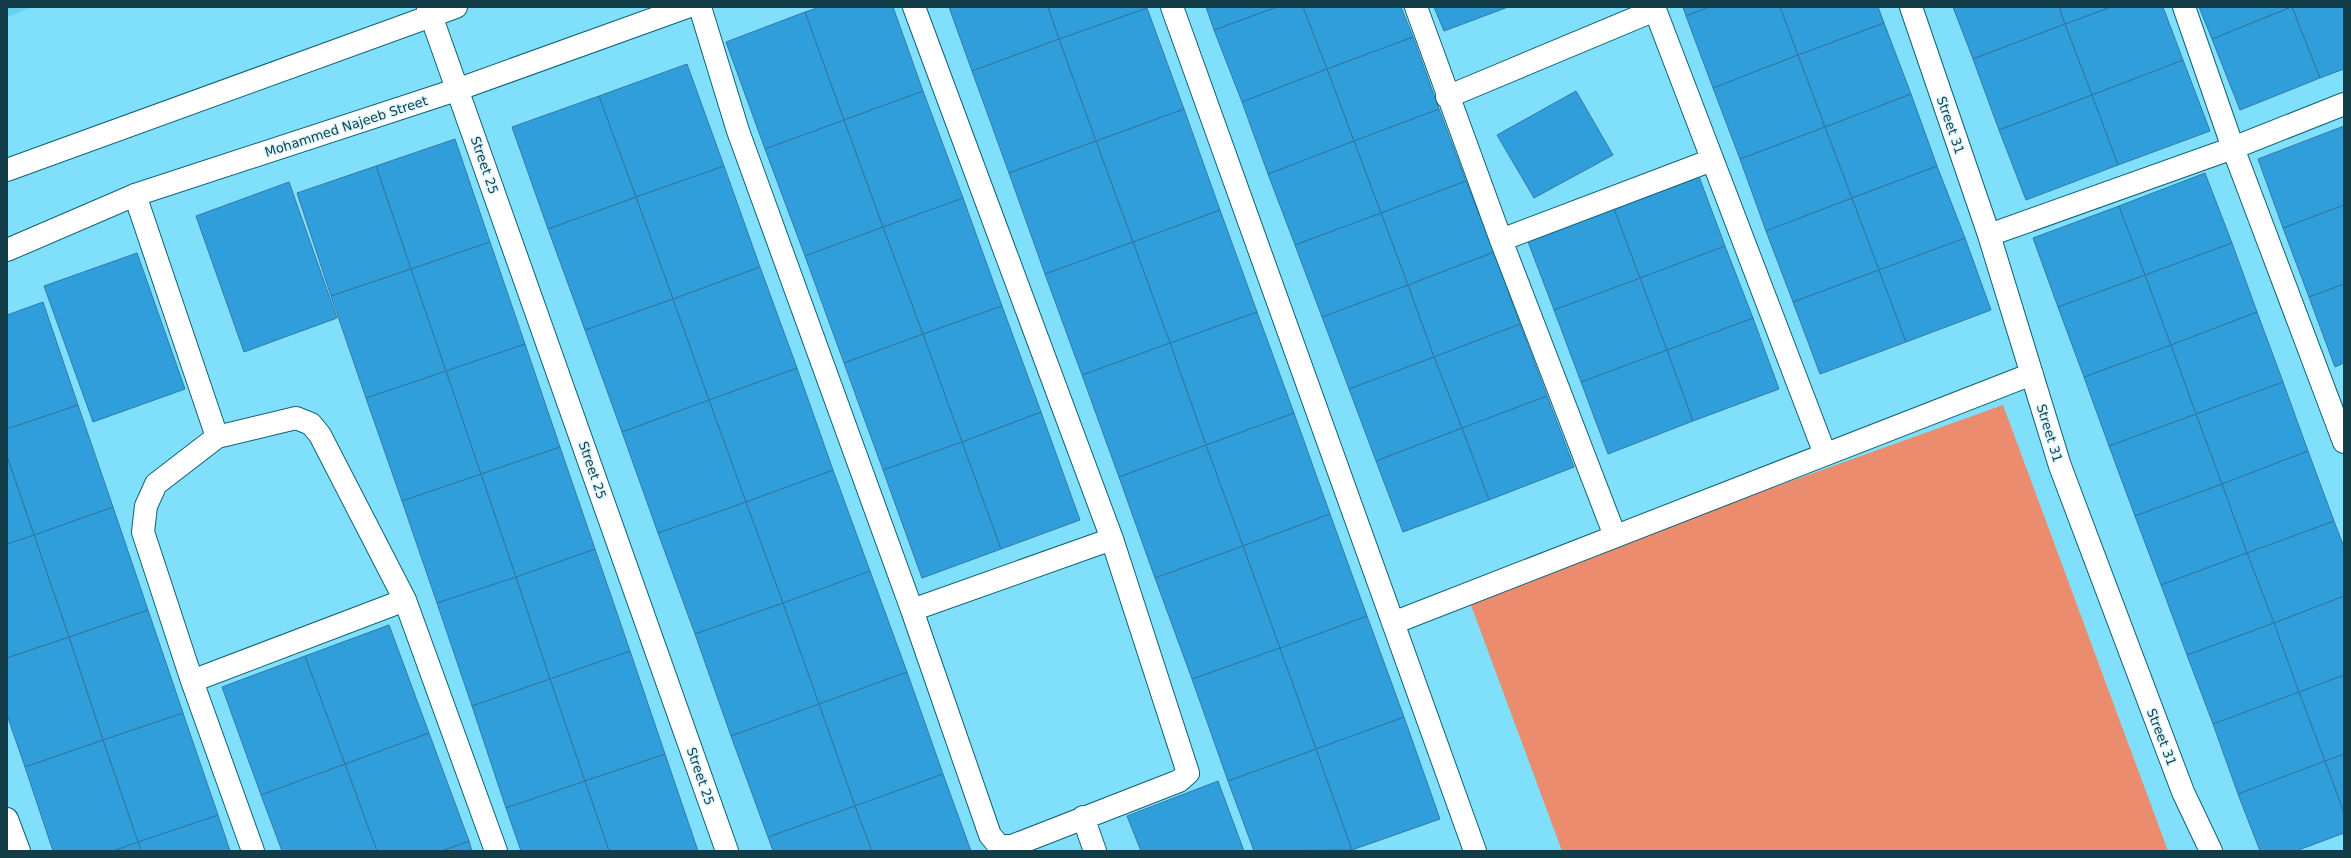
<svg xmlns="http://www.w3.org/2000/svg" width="2351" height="858" font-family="'DejaVu Sans',sans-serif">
<rect width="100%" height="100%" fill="#80dffb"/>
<!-- built -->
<path fill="#67d2ef" d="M7 7H33L7 17Z"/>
<!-- green -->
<path fill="#eb8c6e" d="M2003 405 2168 851H1562L1468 597Z"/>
<!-- building -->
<path fill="#309edb" stroke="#327ba6" d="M820 7H893L923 91 844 120 805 12Z
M949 7H1048L1059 39 972 71Z
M1048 7H1147V8L1059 39Z
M1206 7H1277L1214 30Z
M1277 7H1303L1327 69 1242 102 1214 30Z
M1303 7H1401L1413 37 1327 69Z
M1434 7H1508L1444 31Z
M1683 7H1709L1686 16Z
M1709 7H1780L1798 55 1713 88 1686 16Z
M1780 7H1878L1884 23 1798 55Z
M1953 7H2059L2065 24 1973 59Z
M2059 7H2111L2065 24Z
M2111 7H2163L2183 60 2092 95 2065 24Z
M2199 7H2291L2212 39Z
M2292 7H2344V69L2320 78Z
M2292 7 2320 78 2240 110 2212 39Z
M1147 8 1184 109 1096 141 1059 39Z
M805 12 844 120 765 149 726 42Z
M1884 23 1911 94 1825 127 1798 55Z
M2065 24 2092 95 1999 130 1973 59Z
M1413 37 1439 109 1354 141 1327 69Z
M1059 39 1096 141 1009 173 972 71Z
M1798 55 1825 127 1740 159 1713 88Z
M2183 60 2210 131 2118 165 2092 95Z
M687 64 724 166 636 197 599 96Z
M1327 69 1354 141 1268 174 1242 102Z
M923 91 963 198 883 227 844 120Z
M1576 91 1613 155 1534 198 1497 135Z
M1911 94 1937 166 1852 198 1825 127Z
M2092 95 2118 165 2026 200 1999 130Z
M599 96 636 197 548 229 512 127Z
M1184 109 1220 210 1133 242 1096 141Z
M1439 109 1466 181 1381 213 1354 141Z
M844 120 883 227 805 256 765 149Z
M2344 126V205L2283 228 2258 159Z
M1825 127 1852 198 1766 231 1740 159Z
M455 139 490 242 411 269 376 166Z
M1096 141 1133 242 1045 274 1009 173Z
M1354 141 1381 213 1295 245 1268 174Z
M376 166 411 269 331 296 297 193Z
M724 166 760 267 673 299 636 197Z
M1937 166 1965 238 1879 270 1852 198Z
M2205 173 2232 243 2145 275 2119 206Z
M1698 174 1725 246 1640 278 1613 206Z
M1466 181 1494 252 1408 285 1381 213Z
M289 182 337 318 244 352 196 216Z
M636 197 673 299 585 330 548 229Z
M963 198 1002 306 923 334 883 227Z
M1852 198 1879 270 1793 302 1766 231Z
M2344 205V284L2309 297 2283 228Z
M1613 206 1640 278 1554 310 1527 239Z
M2119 206 2145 275 2058 307 2033 238Z
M1220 210 1257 312 1170 343 1133 242Z
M1381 213 1408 285 1322 317 1295 245Z
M883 227 923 334 844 363 805 256Z
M1965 238 1991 310 1906 342 1879 270Z
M490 242 525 344 446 371 411 269Z
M1133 242 1170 343 1082 375 1045 274Z
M2232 243 2257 312 2171 345 2145 275Z
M1725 246 1753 318 1667 350 1640 278Z
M1494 252 1520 324 1434 357 1408 285Z
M137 253 185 389 93 422 44 286Z
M760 267 797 368 709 400 673 299Z
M411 269 446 371 366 398 331 296Z
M1879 270 1906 342 1820 374 1793 302Z
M2145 275 2171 345 2084 377 2058 307Z
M1640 278 1667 350 1581 382 1554 310Z
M2344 284V363L2335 367 2309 297Z
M1408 285 1434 357 1349 389 1322 317Z
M673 299 709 400 622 432 585 330Z
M43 302 78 405 7 429V315Z
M1002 306 1041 412 962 442 923 334Z
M1257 312 1294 413 1206 445 1170 343Z
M2257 312 2283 382 2196 414 2171 345Z
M1753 318 1779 389 1693 421 1667 350Z
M1520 324 1547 396 1462 428 1434 357Z
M923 334 962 442 883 470 844 363Z
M1170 343 1206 445 1119 477 1082 375Z
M525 344 560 447 481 474 446 371Z
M2171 345 2196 414 2109 446 2084 377Z
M1667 350 1693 421 1608 454 1581 382Z
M1434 357 1462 428 1376 461 1349 389Z
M797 368 833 470 746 502 709 400Z
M446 371 481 474 402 501 366 398Z
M2283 382 2308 451 2222 484 2196 414Z
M1547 396 1574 467 1489 500 1462 428Z
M709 400 746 502 658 533 622 432Z
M78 405 113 507 34 535 7 456V429Z
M1041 412 1080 520 1001 549 962 442Z
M1294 413 1330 514 1243 546 1206 445Z
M2196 414 2222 484 2135 516 2109 446Z
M1462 428 1489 500 1403 532 1376 461Z
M962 442 1001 549 922 578 883 470Z
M1206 445 1243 546 1155 578 1119 477Z
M560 447 595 549 516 577 481 474Z
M2308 451 2334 521 2247 553 2222 484Z
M7 456 34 535 7 544Z
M833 470 870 571 783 603 746 502Z
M481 474 516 577 437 603 402 501Z
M2222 484 2247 553 2161 585 2135 516Z
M746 502 783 603 695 634 658 533Z
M113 507 148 610 69 637 34 535Z
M1330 514 1367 616 1280 648 1243 546Z
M2334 521 2344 547V596L2274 623 2247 553Z
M34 535 69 637 7 658V544Z
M1243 546 1280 648 1192 679 1155 578Z
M595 549 630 651 550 679 516 577Z
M2247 553 2274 623 2187 655 2161 585Z
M870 571 907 672 819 704 783 603Z
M516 577 550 679 472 706 437 603Z
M2344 596V675L2299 692 2274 623Z
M783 603 819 704 731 736 695 634Z
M148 610 183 713 103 740 69 637Z
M1367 616 1404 717 1316 749 1280 648Z
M2274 623 2299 692 2213 724 2187 655Z
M389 625 429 733 345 764 305 656Z
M69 637 103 740 25 767 7 715V658Z
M1280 648 1316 749 1228 781 1192 679Z
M630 651 665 754 585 781 550 679Z
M305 656 345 764 261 795 222 687Z
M907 672 943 774 855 806 819 704Z
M2344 675V754L2325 761 2299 692Z
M550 679 585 781 506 808 472 706Z
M2299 692 2325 761 2238 794 2213 724Z
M819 704 855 806 768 837 731 736Z
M183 713 218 815 138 842 103 740Z
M1404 717 1440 819 1352 850 1316 749Z
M429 733 469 841 442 851H377L345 764Z
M103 740 138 842 113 851H53L25 767Z
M1316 749 1352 850 1254 851 1228 781Z
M665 754 698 851H609L585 781Z
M2344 754V813L2325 761Z
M2325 761 2344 813V833L2296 851H2260L2238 794Z
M345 764 377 851H282L261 795Z
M943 774 971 851H872L855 806Z
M585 781 609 851H521L506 808Z
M1218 781 1244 851H1141L1127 816Z
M855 806 872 851H773L768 837Z
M218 815 230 851H141L138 842Z
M469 841 472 851H442Z
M138 842 141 851H113Z"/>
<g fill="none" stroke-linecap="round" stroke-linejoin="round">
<defs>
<path id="minor" d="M428 7 727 851
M700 7 738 131 912 610
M914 7 1112 539
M1172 7 1475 851
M1416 7 1501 240 1615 536
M1654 7 1825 454
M1911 7 1989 235 2060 466 2183 792 2211 851
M2184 7 2233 148 2344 442
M1447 97 1655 10
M135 195 217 437
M1989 235 2233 148 2344 104
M1501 240 1712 160
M1112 539 1188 773 1179 781 1012 846H999L990 835 912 610Z
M1393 623 2032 374
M192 681 405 600
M1083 817 1095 851
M7 819 19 851
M253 851 192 681 143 532 146 506 156 484 217 437 296 418 311 424 320 435 405 600 496 851"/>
<path id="major" d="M7 170 456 7
M7 250 135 195 459 89 687 7"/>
</defs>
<!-- minor casing -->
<use href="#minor" stroke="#0e6275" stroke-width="24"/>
<!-- major casing -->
<use href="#major" stroke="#0e6275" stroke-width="24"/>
<!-- minor -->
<use href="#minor" stroke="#fff" stroke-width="22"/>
<!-- major -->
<use href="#major" stroke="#fff" stroke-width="22"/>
</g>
<g text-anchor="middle" stroke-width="3" stroke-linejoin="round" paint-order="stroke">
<!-- street labels -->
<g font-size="13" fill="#133d48" stroke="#dcf6fe">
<text transform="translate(1951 125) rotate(71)" y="5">Street 31</text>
<text transform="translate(346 126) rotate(-18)" y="5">Mohammed Najeeb Street</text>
<text transform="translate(485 165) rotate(71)" y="5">Street 25</text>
<text transform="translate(2050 433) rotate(73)" y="5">Street 31</text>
<text transform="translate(593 470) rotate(71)" y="5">Street 25</text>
<text transform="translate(2162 737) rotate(69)" y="5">Street 31</text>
<text transform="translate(701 776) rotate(71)" y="5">Street 25</text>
</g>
</g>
<!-- border -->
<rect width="2351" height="858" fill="none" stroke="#133d48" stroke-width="16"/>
</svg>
